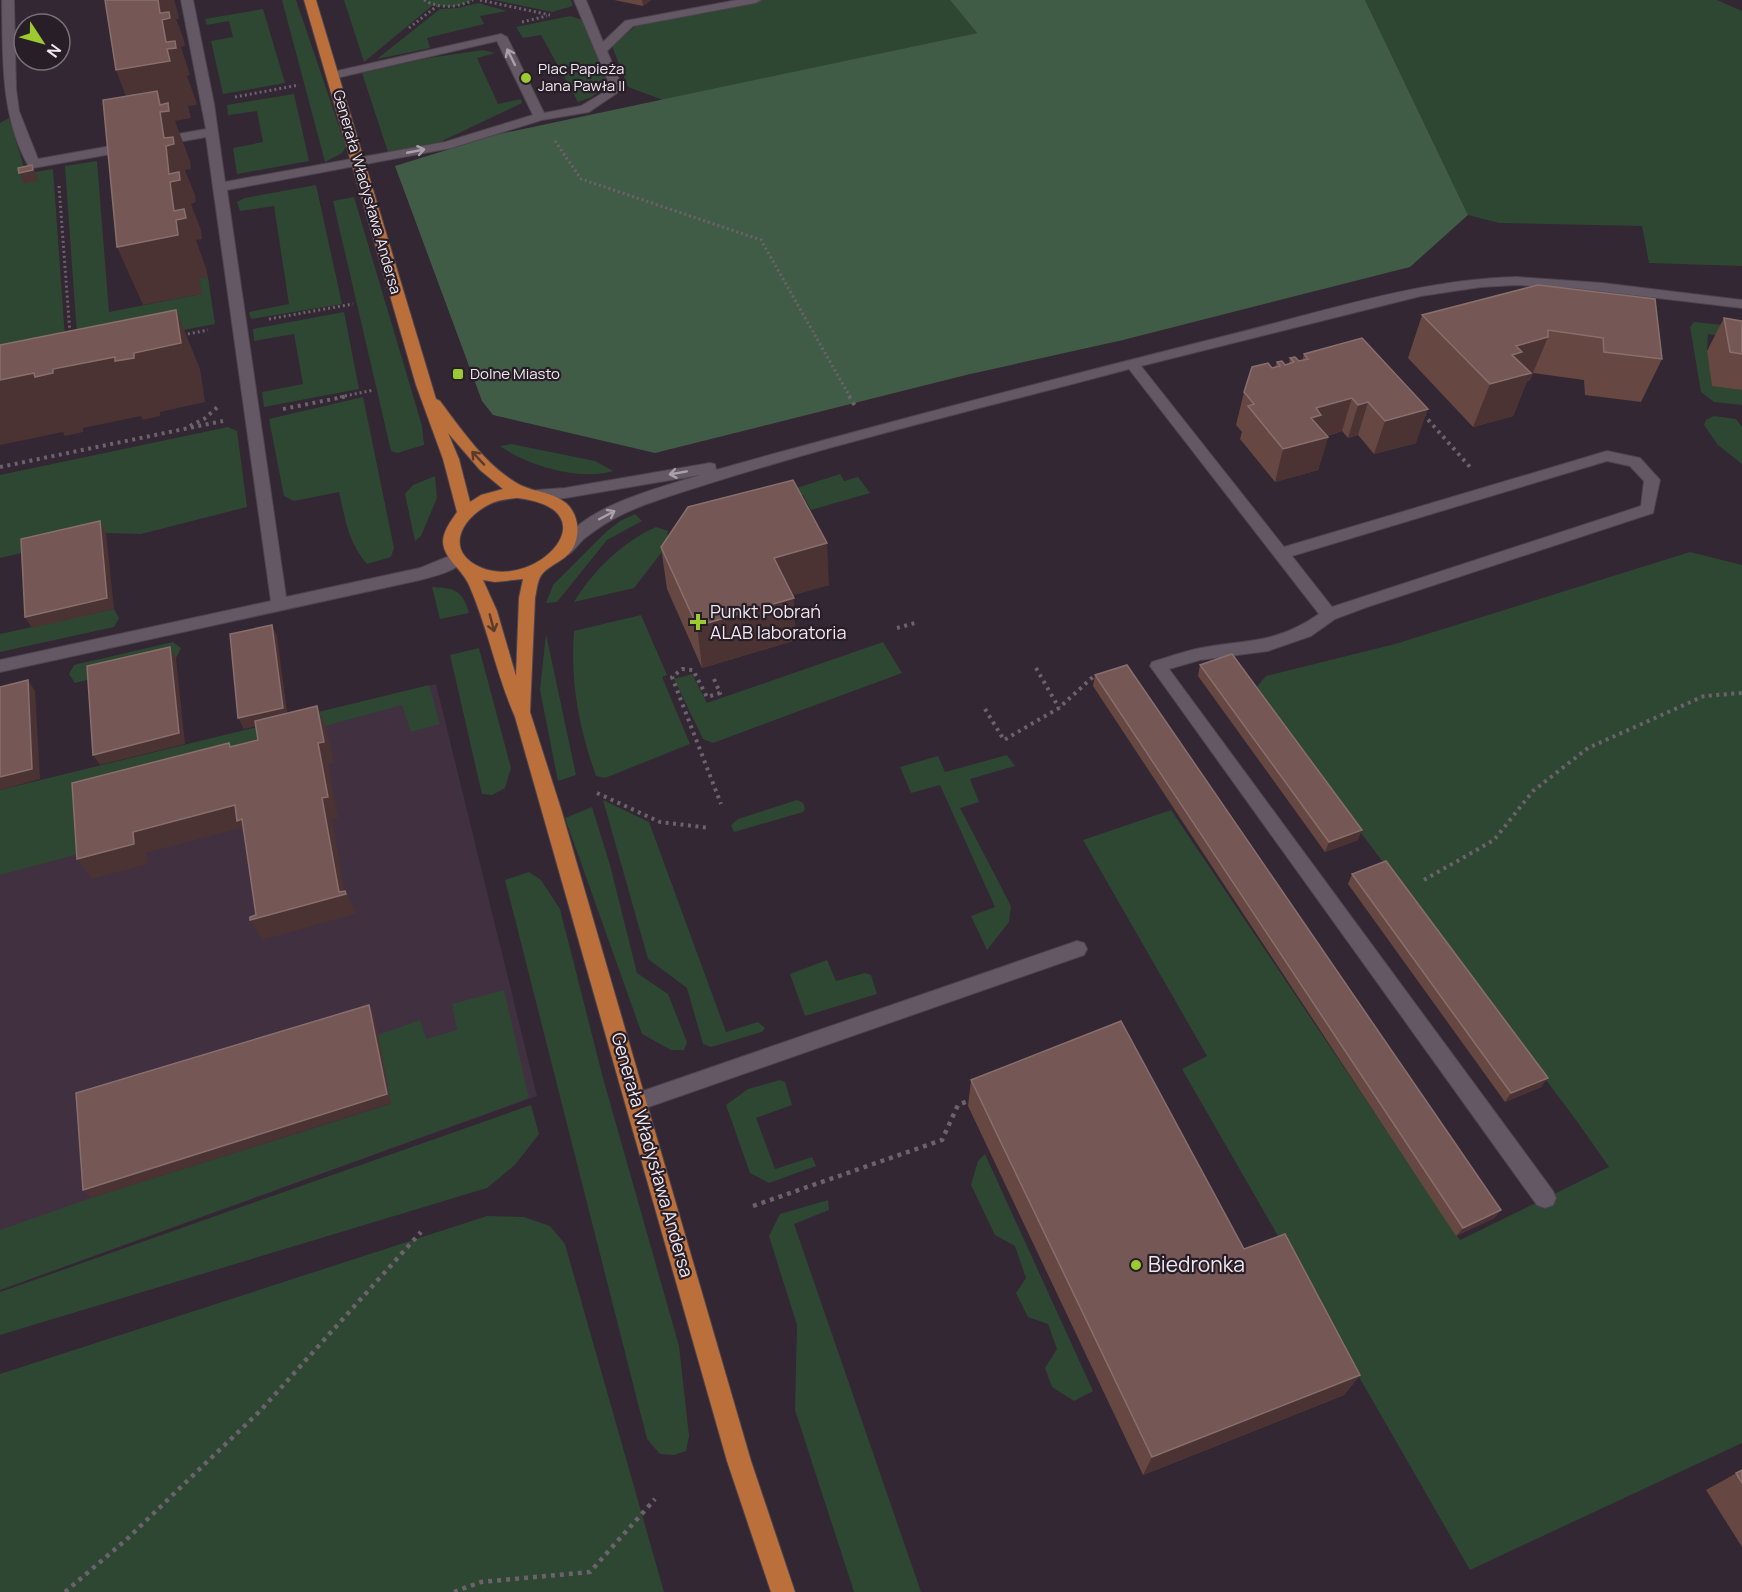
<svg xmlns="http://www.w3.org/2000/svg" width="1742" height="1592" font-family="Manrope,sans-serif">
<rect width="100%" height="100%" fill="#322732"/>
<!-- built -->
<path fill="#403040" d="M436 684 537 1096 0 1290V790Z"/>
<!-- green -->
<path fill="#2e4733" d="M282 0H296L346 147 342 153 325 162Z
M344 0H473L453 7 433 5 364 62Z
M495 0H571L573 6 552 12Z
M755 0H950L977 33 663 100 628 87 612 46 638 24Z
M1365 0H1717L1742 11V266L1649 263 1642 226 1499 223 1468 215Z
M478 3 507 11 480 16 484 24 427 38 430 48 377 59 440 9 458 8Z
M263 9 285 83 223 94 211 41 233 37 229 21 207 25 205 19Z
M570 16 589 22 608 83 592 97 578 102 541 35 523 38 516 27Z
M483 50 495 53 477 58 498 104 521 99 522 103 440 142 388 152 362 73 429 58Z
M294 94 309 161 237 174 233 148 263 142 257 111 228 115 227 105Z
M9 118 24 167 23 174 53 169 66 352 0 365V123Z
M97 161 109 312 201 294 199 278 208 277 215 324 78 350 65 166Z
M316 185 342 304 251 319 249 312 289 304 274 206 240 211 237 202 245 198Z
M354 197 422 426 424 445 397 453 391 451 333 201Z
M344 312 359 389 264 407 262 392 303 384 294 334 254 341 253 329Z
M1694 322 1742 327V339L1708 334 1707 351 1712 385 1742 390V405L1714 402 1701 392 1690 327Z
M363 397 394 548 391 557 367 564C347 540 346 521 339 492L294 501 284 496 269 419Z
M1714 416 1736 419 1742 427V464L1718 445 1704 425 1706 420Z
M228 427 237 431 247 507 141 534 106 533 0 558V475Z
M511 444 595 461 613 471C580 481 528 466 500 446Z
M840 474 844 481 858 477 870 493 811 510 803 495 683 525Z
M435 476 437 498 421 536 415 541 405 494 413 485Z
M635 514 642 521 607 540 557 602 546 603 553 585 606 532 620 521Z
M656 527 668 531 665 548 634 588 574 602C593 571 622 542 656 527Z
M1690 552 1742 565V1443L1470 1570 1182 1069 1207 1056 1083 840 1171 810 1460 1240 1609 1167 1576 1120 1254 690 1266 676 1395 644Z
M432 587C454 588 463 590 469 613L440 619Z
M114 609 119 618 114 627 0 652V634Z
M641 615 667 675 662 677 690 744 605 778 596 776C579 728 570 682 574 631Z
M546 634 576 775 558 781 540 690Z
M173 642 181 648 176 658 75 683 69 674 74 665Z
M883 642 902 673 713 743 703 739 674 679 692 674 707 703Z
M479 648 511 768 505 788 492 795 482 794 450 655Z
M429 685 440 724 411 732 402 705 266 742 90 851 0 875V790Z
M1007 755 1015 766 970 779 979 802 960 808 1011 906 1009 922 987 950 971 916 995 907 940 785 911 793 900 767 938 756 945 772Z
M603 800 649 822 726 1032 758 1022 765 1028 762 1032 711 1047 703 1044 687 988 648 959Z
M797 800 803 803 805 809 803 812 734 832 731 825 738 819Z
M592 807 610 865 637 973 668 994 687 1042 684 1050H671L642 1034 565 818Z
M529 872 541 880 560 909 603 1078 679 1346 689 1436 686 1451 674 1455 660 1454 647 1439 505 880Z
M827 960 836 981 865 973 871 975 877 994 805 1016 790 974Z
M504 990 529 1098 0 1290V1230L91 1198 391 1104 378 1035 420 1020 426 1039 457 1030 452 1004Z
M780 1080 785 1082 792 1105 756 1118 775 1169 812 1157 816 1166 769 1183 750 1173 726 1105 748 1089Z
M531 1105 539 1134 515 1165 487 1188 0 1335V1292Z
M985 1154 1093 1391 1074 1401 1052 1387 1045 1368 1057 1349 1048 1324 1028 1317 1016 1293 1026 1278 1015 1246 995 1235 971 1185 978 1161Z
M828 1200 829 1210 794 1224 921 1592H854L795 1410 797 1325 769 1236 780 1214Z
M487 1216 524 1217 550 1226 565 1244 664 1592H0V1374Z"/>
<!-- forest -->
<path fill="#415c46" d="M950 0H1365L1468 215 1410 267 1123 340 966 375 655 453 493 415 482 401 395 166 495 135 977 33Z"/>
<g fill="none" stroke-linecap="round" stroke-linejoin="round">
<defs>
<path id="minor" d="M2 0H14L16 89 19 111 38 159 206 129 181 0H193L214 104 225 182 445 142 533 115 497 41 332 79 326 75 328 73 501 34 507 37 544 113 581 106 611 88 574 0H586L603 42 625 21 737 0H761L755 3 633 26 607 51 623 89 589 112 542 120 451 148 227 190 286 597 420 568 457 553 463 555 465 559C456 572 434 576 420 580L0 672V660L271 601 206 137 33 168 29 167C0 116 3 56 2 0Z
M1517 277 1602 283 1742 300V308L1573 288 1517 285 1481 287 1421 296 1141 366 1284 547 1607 451 1640 458 1660 480 1653 513 1367 607 1335 619 1311 636 1268 651 1200 660 1169 669 1553 1191 1556 1198 1553 1205 1545 1208 1537 1205 1150 666 1152 662C1168 657 1185 651 1201 648 1250 639 1275 644 1319 614L1129 369C972 411 814 448 661 499 631 509 609 519 585 538 575 546 570 560 556 556L554 552C581 506 653 490 700 475L565 498 537 500 529 495 537 490 565 488 710 463 715 464 716 470C886 422 1058 378 1229 335 1322 312 1421 279 1517 277ZM1607 461 1630 466 1644 481 1641 506 1332 607 1292 556Z
M1077 941 1084 943 1087 949 1084 955 637 1111 630 1109 627 1102 630 1095 637 1093Z"/>
<path id="major" d="M304 0H316L436 399 440 401C462 430 483 462 515 482 530 492 551 491 566 503 575 511 579 524 577 536 573 559 557 560 544 572 537 578 537 590 535 598L530 712 561 809 751 1461 795 1592H771L727 1461 515 717C496 674 488 628 469 585 462 569 444 559 443 542 443 531 451 521 457 512L443 459 416 385ZM448 433 480 470 503 489 481 495 470 502 459 459ZM517 498C613 509 538 590 482 568 443 552 461 518 490 504 498 500 508 499 517 498ZM523 579 519 598 516 676 497 611 483 580 495 582Z"/>
</defs>
<!-- minor casing -->
<use href="#minor" stroke="#4d444d" stroke-width="2"/>
<!-- major casing -->
<use href="#major" stroke="#4d444d" stroke-width="2"/>
<!-- path-far2 -->
<path stroke="#6c626c" stroke-width="3" stroke-dasharray="2 3" stroke-linecap="butt" d="M424 0C440 9 457 8 473 0
M480 0 550 15
M522 22 547 16
M409 28 437 6
M235 97 299 85
M555 141 581 179 761 240 850 397
M59 186 70 334
M269 319 353 304
M183 335 208 330
M340 397 374 390"/>
<!-- path-far1 -->
<path stroke="#6c626c" stroke-width="4" stroke-dasharray="3 4.5" stroke-linecap="butt" d="M849 396 855 406
M283 409 348 396
M1423 414 1470 467
M190 426 204 419 220 405
M0 467 223 421
M897 628 915 623
M1036 668 1059 708
M714 679 720 693 707 697 693 670 682 669 672 677 721 804
M985 709 1004 740 1059 708 1095 675
M597 793 660 822 710 828
M1424 880 1494 840 1533 791 1588 748 1704 696 1742 693"/>
<!-- path -->
<path stroke="#6c626c" stroke-width="4.5" stroke-dasharray="4 5" stroke-linecap="butt" d="M753 1206 942 1140 958 1105 973 1099
M65 1592 127 1539 261 1410 421 1232
M454 1592 481 1582 590 1572 655 1499"/>
<!-- minor -->
<use href="#minor" fill="#645865" fill-rule="evenodd"/>
<!-- major -->
<use href="#major" fill="#bb6f3a" fill-rule="evenodd"/>
</g>
<!-- wall -->
<path fill="#664742" d="M614 0H651L643 6Z
M1538 285 1662 359 1641 402 1585 395 1584 380 1533 373 1530 380 1527 381 1513 416 1473 427 1408 358 1422 315Z
M1724 318 1742 321V390L1712 386 1707 351Z
M1362 338 1416 443 1374 454 1358 435 1348 438 1342 431 1327 436 1328 437 1318 470 1275 482 1240 439 1242 432 1236 425 1244 392 1272 368 1275 367 1277 362 1285 365 1289 364 1290 358 1299 361H1302L1304 354Z
M661 547 829 585 792 595 796 640 702 668 667 589Z
M1200 665 1358 840 1325 852 1198 676Z
M1095 675 1501 1210 1494 1218 1456 1236 1093 686Z
M1352 874 1548 1078 1541 1087 1505 1102 1348 884Z
M971 1080 1360 1375 1344 1395 1143 1475 968 1106Z
M1742 1470V1547L1706 1490Z"/>
<!-- shaded-wall -->
<path fill="#4b3334" d="M158 0H174L178 13 179 19H176L184 40 185 46 181 47 190 75 187 76 195 98 197 105 188 106 191 118 175 121 190 161 191 169 185 170 195 195 196 202 191 204 201 230 202 239 196 240 206 268 208 277 199 278 202 294 143 305 117 247 138 128 116 70 166 42Z
M642 0H651L643 6Z
M32 165 37 176 38 181 24 184 19 173Z
M176 310 200 369 205 402 160 412V416L143 420 141 416 83 428V432L65 436 63 432 0 445V380L134 353Z
M1548 337 1530 380 1527 381 1513 416 1473 427 1490 384 1516 346Z
M1352 398 1342 431 1314 439 1328 437 1318 470 1275 482 1283 449 1316 408Z
M1368 402 1358 435 1348 438 1358 405Z
M1428 409 1416 443 1374 454 1385 421Z
M100 521 106 533 114 609 32 628 25 617Z
M827 543 829 585 777 600 774 558Z
M794 598 796 640 702 668 697 626Z
M272 625 277 636 288 719 244 729 238 718Z
M170 647 176 658 185 744 100 765 93 755Z
M28 680 35 691 40 779 0 790V777Z
M317 706 326 727 334 763 328 764 338 818 332 819 345 894V891L355 911V914L262 940 250 920 339 892 322 798Z
M235 805 253 840 248 841 240 828 146 853 148 864 92 879 77 859 133 832Z
M1362 830 1358 840 1325 852 1329 842Z
M369 1005 374 1014 391 1103 91 1198 83 1190Z
M1548 1078 1541 1087 1505 1102 1511 1093Z
M1501 1210 1494 1218 1456 1236 1463 1228Z
M1360 1375 1344 1395 1143 1475 1152 1457Z"/>
<!-- building -->
<path fill="#755855" stroke="#886f6d" stroke-width="1.5" d="M105 0H158L160 13 169 12 170 18 162 20 166 42 175 41 176 48 167 49 170 61 116 70Z
M157 91 160 105 168 103 169 111 160 112 164 138 173 137 174 144 166 146 169 174 179 172 180 180 170 182 174 211 184 209 186 218 176 220 178 235 117 247 103 100Z
M32 165 33 170 19 173 18 168Z
M1538 285 1655 299 1662 359 1604 352 1603 338 1548 330V337L1516 346 1522 352 1512 355 1531 373 1490 384 1422 315Z
M176 310 181 343 134 353V358L115 361V357L53 369V373L35 377 34 373 0 380V345Z
M1724 318 1742 321V354L1730 352Z
M1362 338 1428 409 1385 421 1368 402 1358 405 1352 398 1316 408 1321 415 1311 418 1328 437 1283 449 1248 406 1254 404 1244 392 1252 367 1268 363 1272 368 1280 366 1277 362 1282 361 1285 365 1294 362 1290 358 1295 357 1299 361 1308 359 1304 354Z
M793 480 827 543 774 558 794 598 697 626 661 547 688 507Z
M100 521 107 598 25 617 21 539Z
M272 625 283 708 238 718 230 634Z
M170 647 179 733 93 755 87 666Z
M1232 654 1362 830 1329 842 1200 665Z
M1127 665 1501 1210 1463 1228 1095 675Z
M28 680 32 769 0 777V687Z
M317 706 324 742 318 743 328 797 322 798 339 892 345 891 346 894 250 920V917L256 915 242 819 237 821 235 805 133 832 134 844 77 859 72 783 229 743 230 747 258 740 255 721Z
M1386 861 1548 1078 1511 1093 1352 874Z
M369 1005 387 1094 83 1190 76 1093Z
M1121 1021 1244 1249 1285 1234 1360 1375 1152 1457 971 1080Z
M1742 1470V1483L1736 1473Z"/>
<!-- one-way arrows -->
<defs><path id="oneway-shaft" d="M-6 0H5M1.5-3L5.5 0L1.5 3" fill="none" stroke-width="1.6" stroke-linecap="round" stroke-linejoin="round" transform="scale(1.5)"/></defs>
<g stroke="#aaa0aa">
<use href="#oneway-shaft" transform="translate(511 57) rotate(-116)"/>
<use href="#oneway-shaft" transform="translate(416 151) rotate(-11)"/>
<use href="#oneway-shaft" transform="translate(678 473) rotate(170)"/>
<use href="#oneway-shaft" transform="translate(607 515) rotate(-28)"/>
</g>
<g stroke="#5b3a2e">
<use href="#oneway-shaft" transform="translate(478 458) rotate(-133)"/>
<use href="#oneway-shaft" transform="translate(492 623) rotate(75)"/>
</g>
<!-- markers -->
<g fill="#9cca31" stroke="#281e28" stroke-width="2">
<circle cx="526" cy="78" r="6"/>
<rect x="452" y="368" width="12" height="12" rx="3"/>
<path d="M695 613h6v6h6v6h-6v6h-6v-6h-6v-6h6z"/>
<circle cx="1136" cy="1265" r="6"/>
</g>
<g text-anchor="middle" stroke-width="4.5" stroke-linejoin="round" paint-order="stroke">
<!-- far-poi labels -->
<g font-size="15" fill="#efe8ef" stroke="#281e28" text-anchor="start">
<text x="538" y="74">Plac Papieża<tspan x="538" dy="17">Jana Pawła II</tspan></text>
<text x="470" y="379">Dolne Miasto</text>
</g>
<!-- far-street labels -->
<g font-size="15" fill="#efe8ef" stroke="#281e28">
<text transform="translate(367 192) rotate(74)" y="5">Generała Władysława Andersa</text>
</g>
<!-- poi labels -->
<g font-size="18" fill="#efe8ef" stroke="#281e28" text-anchor="start">
<text x="710" y="618">Punkt Pobrań<tspan x="710" dy="21">ALAB laboratoria</tspan></text>
</g>
<!-- street labels -->
<g font-size="18" fill="#efe8ef" stroke="#281e28">
<text transform="translate(652 1155) rotate(74)" y="6">Generała Władysława Andersa</text>
</g>
<!-- near-poi labels -->
<g font-size="21" fill="#efe8ef" stroke="#281e28" text-anchor="start">
<text x="1148" y="1272">Biedronka</text>
</g>
</g>
<!-- north arrow -->
<g transform="translate(42 42) rotate(126)"><circle r="28" fill="#281e28" stroke="#786f78" stroke-width="1.5"/>
<path d="M0-4.5L10 22L0 15L-10 22Z" fill="#9cca31"/>
<text y="-9" font-size="16" font-weight="bold" text-anchor="middle" fill="#efe8ef">N</text>
</g>
</svg>
